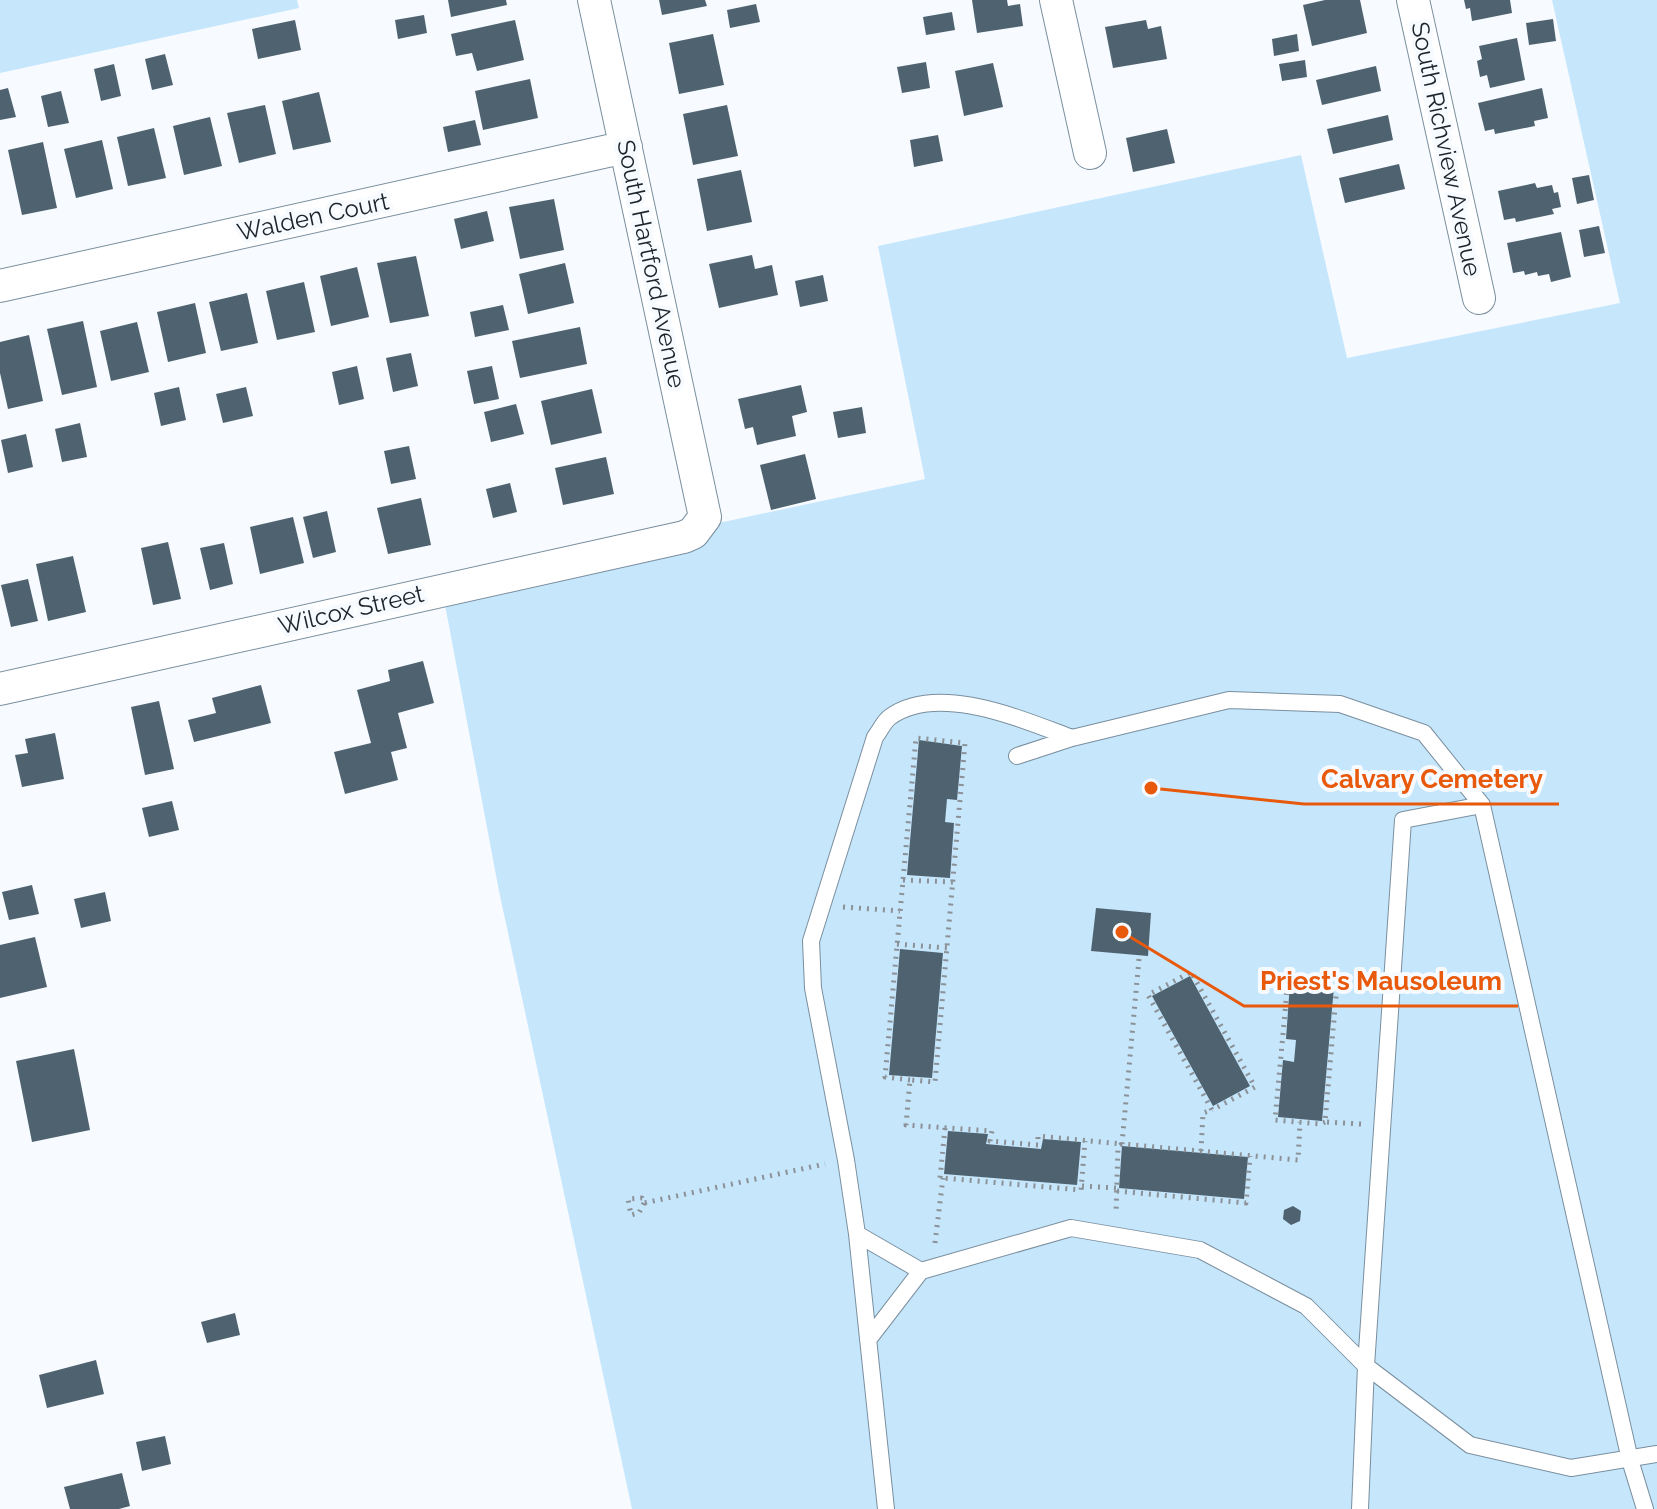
<svg xmlns="http://www.w3.org/2000/svg" width="1657" height="1509" font-family="Raleway,sans-serif">
<rect width="100%" height="100%" fill="#f7fbff"/>
<!-- green -->
<path fill="#c6e6fc" d="M0 0H297L299 8 0 73Z
M1552 0H1657V1509H632L499 891 442 589 700 527 925 479 878 246 1301 155 1347 358 1620 303Z"/>
<!-- building -->
<path fill="#4e6270" d="M448 0H506L507 5 451 17Z
M659 0H705L707 6 662 15Z
M972 0H1007L1008 6 1020 4 1023 26 977 33Z
M1325 0H1360L1367 33 1312 46 1303 5Z
M1464 0H1510L1512 13 1472 21 1470 8 1466 9Z
M756 4 760 22 730 28 727 10Z
M952 12 955 30 926 35 923 17Z
M424 15 427 33 398 39 395 20Z
M1553 19 1556 41 1529 45 1526 23Z
M295 20 301 50 258 59 252 29Z
M515 20 524 60 477 71 472 53 456 56 451 34Z
M1146 20 1148 29 1161 26 1167 59 1113 68 1105 27Z
M713 34 724 85 679 94 669 43Z
M1297 34 1299 51 1274 56 1272 39Z
M1517 38 1525 80 1490 88 1487 75 1480 77 1477 61 1482 59 1479 46Z
M165 54 173 85 152 90 145 59Z
M1305 60 1307 77 1282 81 1279 64Z
M926 62 930 88 902 93 897 67Z
M993 63 1003 107 964 116 955 71Z
M114 64 121 96 101 101 94 69Z
M1376 66 1381 91 1322 105 1316 80Z
M530 79 538 118 483 130 475 91Z
M8 88 16 117 0 120V90Z
M1542 88 1548 118 1534 121 1535 126 1495 134 1494 129 1485 131 1478 103Z
M61 91 69 123 48 127 41 96Z
M319 92 331 142 293 150 282 101Z
M265 105 276 154 239 163 227 113Z
M727 105 738 156 693 165 683 114Z
M1388 115 1393 140 1333 154 1327 129Z
M210 117 222 166 184 175 173 126Z
M475 120 481 145 448 152 443 127Z
M154 128 166 178 128 186 117 137Z
M1167 129 1175 163 1133 172 1126 138Z
M938 135 943 161 914 167 910 140Z
M102 140 113 189 76 198 64 149Z
M43 142 57 208 22 215 8 150Z
M1399 164 1405 189 1345 203 1339 178Z
M741 170 752 222 707 231 697 179Z
M1589 175 1594 200 1577 204 1572 178Z
M1535 183 1537 188 1552 185 1554 193 1558 192 1561 207 1552 209 1554 214 1516 222 1515 218 1504 220 1498 191Z
M554 199 564 250 520 259 509 207Z
M487 211 494 241 461 249 454 219Z
M1599 226 1605 253 1584 257 1579 230Z
M1561 232 1571 277 1551 282 1549 274 1538 276 1537 272 1525 275 1524 271 1513 273 1507 243Z
M752 255 755 269 772 265 778 295 719 308 709 264Z
M416 256 429 316 390 323 377 263Z
M565 263 574 303 528 314 519 274Z
M357 267 369 317 331 326 320 276Z
M823 275 828 301 800 307 795 281Z
M304 282 315 332 277 340 266 291Z
M247 293 258 343 221 351 209 302Z
M195 303 206 353 168 362 157 312Z
M503 305 509 330 475 337 470 312Z
M83 321 97 387 62 395 47 329Z
M137 322 149 372 111 381 100 331Z
M580 327 587 364 520 378 512 341Z
M29 335 43 401 8 409 0 373V342Z
M411 353 418 386 393 392 386 358Z
M357 366 364 399 339 405 332 372Z
M492 366 499 399 474 404 467 371Z
M801 385 807 412 792 416 796 436 757 445 753 427 745 429 738 399Z
M179 387 186 420 161 426 154 393Z
M246 387 253 416 223 423 216 394Z
M592 389 602 433 551 445 541 401Z
M516 404 524 434 491 442 484 412Z
M862 407 866 433 838 438 833 412Z
M80 423 87 457 62 462 55 429Z
M26 434 33 467 8 473 1 440Z
M409 446 416 479 391 484 384 451Z
M805 454 816 499 771 510 760 465Z
M606 457 614 494 563 505 555 468Z
M510 483 517 512 493 518 486 489Z
M421 498 431 545 388 554 377 508Z
M327 511 336 552 313 558 303 517Z
M293 517 304 563 260 574 250 527Z
M168 542 181 599 153 605 141 548Z
M224 543 233 584 210 590 200 548Z
M73 556 86 612 48 621 36 564Z
M28 579 38 621 11 627 1 585Z
M423 661 434 703 398 713 407 748 391 752 398 780 345 794 334 752 371 743 357 690 390 681 388 670Z
M261 685 271 723 194 742 188 720 216 713 212 698Z
M159 701 174 769 145 775 131 707Z
M55 733 64 779 22 787 15 755 28 753 25 739Z
M919 740 962 746 957 800 947 799 945 822 954 823 950 878 907 875Z
M172 801 179 830 149 837 142 808Z
M32 885 39 914 9 920 2 892Z
M105 892 111 921 81 928 74 899Z
M1096 908 1151 913 1148 956 1091 951Z
M35 937 47 987 0 998V945Z
M900 949 943 953 932 1078 889 1075Z
M1190 976 1250 1086 1213 1106 1152 996Z
M1290 983 1334 987 1322 1121 1278 1117 1283 1060 1294 1062 1296 1040 1286 1039Z
M74 1049 90 1130 32 1142 16 1061Z
M948 1131 988 1134 986 1144 1041 1149 1043 1139 1081 1142 1077 1185 944 1174Z
M1122 1146 1248 1157 1244 1199 1119 1188Z
M1293 1206 1301 1211 1300 1221 1291 1225 1283 1219 1284 1210Z
M235 1313 240 1335 207 1343 201 1322Z
M96 1360 104 1394 47 1408 39 1375Z
M165 1436 171 1464 142 1471 136 1442Z
M122 1473 130 1506 119 1509H70L64 1487Z"/>
<g fill="none" stroke-linecap="round" stroke-linejoin="round">
<defs>
<path id="service" d="M1017 756 1072 738 1229 700 1340 704 1424 733 1482 805 1630 1460 1645 1509
M1482 805 1403 820 1366 1366 1470 1445 1571 1468 1657 1454
M857 1234 921 1271
M868 1340 921 1271 1071 1228 1200 1250 1306 1306 1366 1366 1360 1509
M886 1509 857 1234 846 1160 813 988 811 941 875 737C880 731 884 721 890 717 938 682 1023 720 1072 738"/>
<path id="minor" d="M1056 0 1090 153
M1413 0 1479 298
M0 286 626 147
M0 689 684 537 693 533 705 517 594 0"/>
</defs>
<!-- service casing -->
<use href="#service" stroke="#7a8f9e" stroke-width="18"/>
<!-- minor casing -->
<use href="#minor" stroke="#7a8f9e" stroke-width="34"/>
<!-- path -->
<path stroke="#8b9196" stroke-width="5" stroke-dasharray="2 6" stroke-linecap="butt" d="M903 880 953 882
M843 907 900 911
M897 944 947 948
M1139 959 1122 1144 1298 1160 1300 1122
M910 1080 885 1077 916 738 965 743 935 1082 910 1080 906 1125 992 1131 990 1141 1038 1145V1136L1122 1144 1118 1147 1116 1214
M1325 1122 1320 1124 1275 1120 1288 980 1337 985
M1361 1124 1325 1122 1337 985 1370 988
M945 1128 940 1178H943L1081 1190 1085 1141
M1201 1151 1203 1113 1212 1110 1148 995 1191 972 1255 1087 1212 1110
M1082 1186 1116 1188
M1117 1191 1246 1203 1250 1156
M644 1203 639 1213 631 1215 628 1199 642 1198 644 1203 825 1164
M935 1243 943 1178"/>
<!-- service -->
<use href="#service" stroke="#fff" stroke-width="16"/>
<!-- minor -->
<use href="#minor" stroke="#fff" stroke-width="32"/>
</g>
<g text-anchor="middle" stroke-width="8" stroke-linejoin="round" paint-order="stroke">
<!-- street labels -->
<g font-size="24" fill="#1c242a" stroke="#f7fbff">
<text transform="translate(1446 149) rotate(78)" y="8">South Richview Avenue</text>
<text transform="translate(313 217) rotate(-12)" y="8">Walden Court</text>
<text transform="translate(651 264) rotate(78)" y="8">South Hartford Avenue</text>
<text transform="translate(351 610) rotate(-13)" y="8">Wilcox Street</text>
</g>
</g>
<!-- callouts -->
<path fill="none" stroke="#e8590c" stroke-width="3" d="M1151 788L1304 804H1559M1122 932L1244 1006H1518"/>
<g fill="#e8590c" stroke="#f7fbff" stroke-width="3">
<circle cx="1151" cy="788" r="8"/>
<circle cx="1122" cy="932" r="8"/>
</g>
<g font-size="26" text-anchor="middle" font-weight="bold" fill="#e8590c" stroke="#f7fbff" stroke-width="8" stroke-linejoin="round" paint-order="stroke">
<text x="1432" y="788">Calvary Cemetery</text>
<text x="1381" y="990">Priest's Mausoleum</text>
</g>
</svg>
